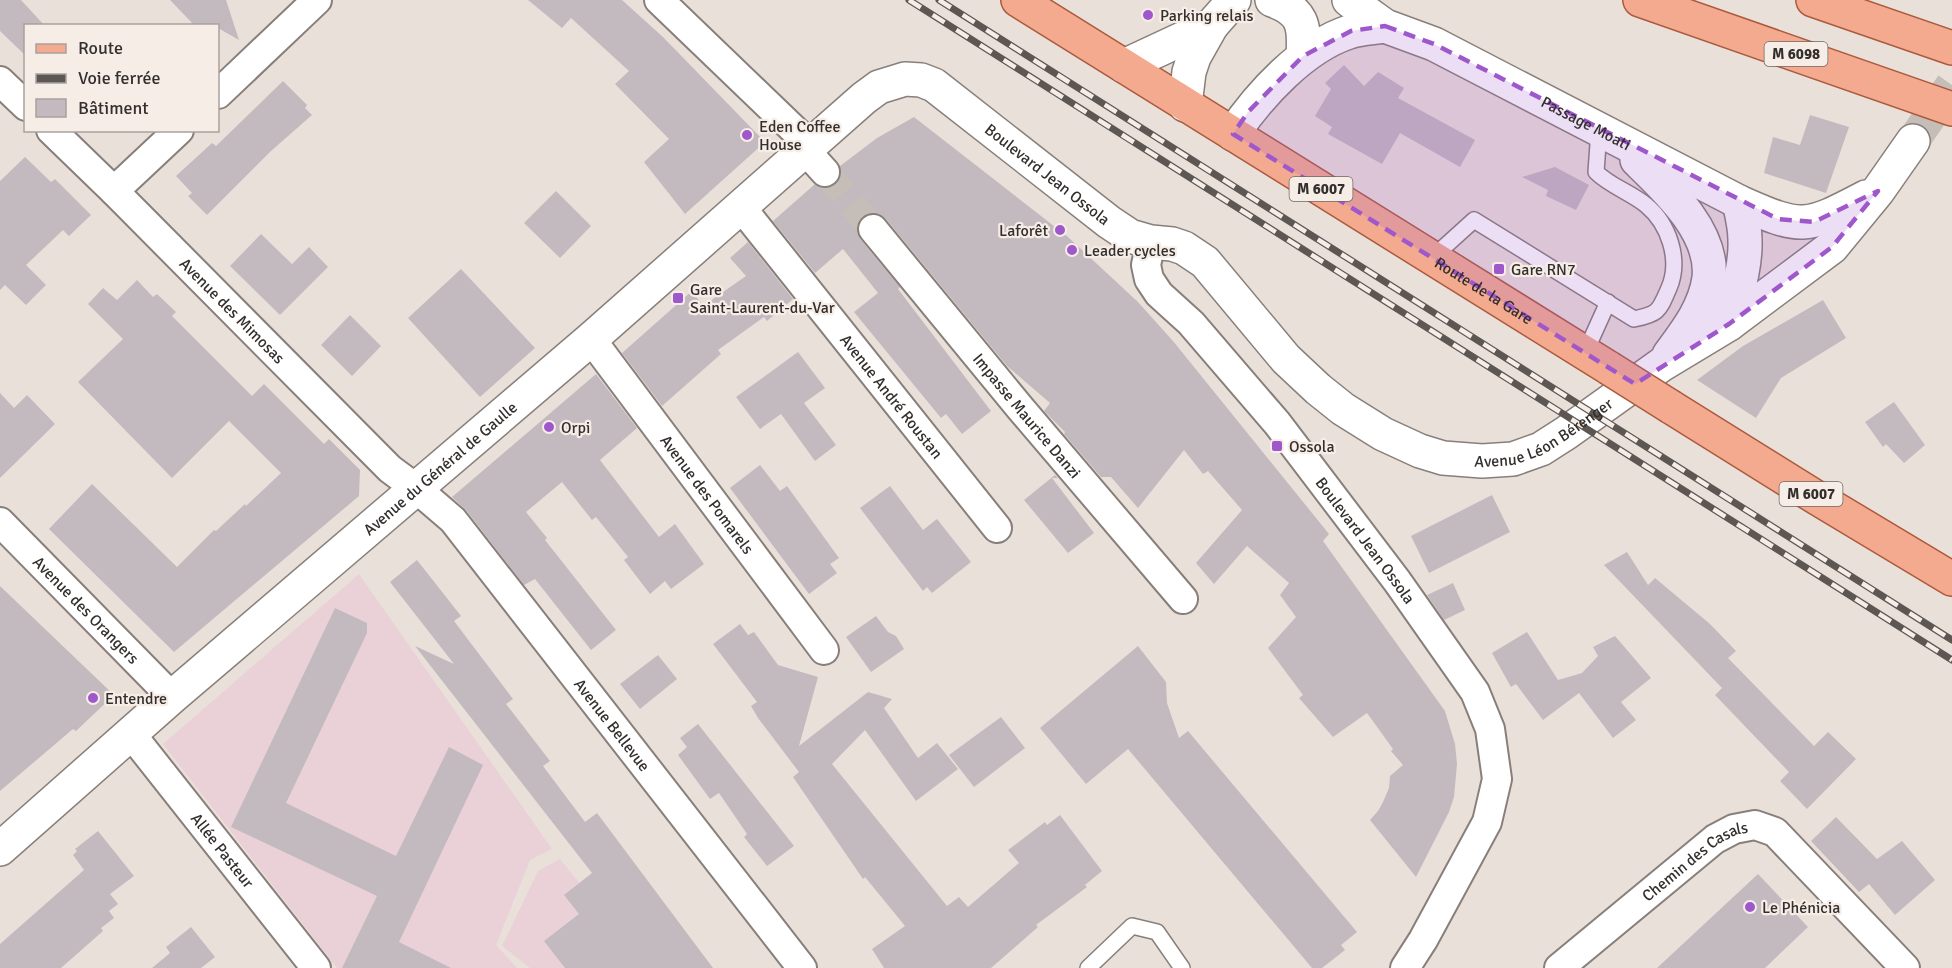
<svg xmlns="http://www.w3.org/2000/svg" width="1952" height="968" font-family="Signika,sans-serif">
<rect width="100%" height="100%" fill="#eae0da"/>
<!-- education -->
<path fill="#ead0d7" d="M359 574 552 849 530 860 496 945 517 968H337L163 744Z
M560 859 648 968H530L502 946 538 871Z"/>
<!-- building -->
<path fill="#c3babf" d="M0 0H21L45 26H26V56L0 31Z
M170 0H226L239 40 218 28V26H195Z
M528 0H622L663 37 765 142 685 214 644 162 669 139 615 84 629 71 571 18 562 28Z
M1344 65 1364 86 1378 72 1404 88 1398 98 1475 140 1460 167 1400 133 1382 164 1328 134 1332 127 1315 116 1331 89 1325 83Z
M283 81 307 105 305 108 312 115 271 151 207 215 188 196 192 193 176 176 212 143 216 146Z
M1810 115 1849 127 1826 193 1764 173 1773 137 1800 145Z
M914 117 1068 237 1138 302 1173 341 1329 534 1323 541 1445 711 1455 744 1457 764 1454 797 1449 812 1416 877 1370 820 1378 811 1383 802 1389 788 1390 776 1403 765 1391 751 1393 749 1367 713 1333 737 1299 698 1303 695 1268 648 1296 617 1280 595 1289 583 1247 546 1214 584 1196 563 1242 510 1208 471 1203 474 1184 450 1138 508 1111 477H1101L1064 434 1065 432 1044 411 1050 403 1007 366 886 219 878 213H870L862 217 857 224V232L860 239 900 287 898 289 991 411 962 434 946 414 941 418 854 312 878 293 843 249 815 273 773 221 815 184 821 188H828L836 185 841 176 840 166 877 138Z
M25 157 51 182 55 179 91 215 69 236 63 230 26 265 46 285 26 305 5 285 0 290V181Z
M1555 167 1589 185 1576 210 1546 196 1548 190 1522 177Z
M556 191 591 226 560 258 524 223Z
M261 234 292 264 309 247 328 267 280 315 230 266Z
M748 242 793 299 767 321 764 317 718 350 721 354 662 406 622 353 692 291 703 306 746 276 730 258Z
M461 269 535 348 480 397 408 318Z
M137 280 153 297 157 294 176 312 172 316 252 396 264 384 324 444 329 439 360 470 359 496 174 652 49 529 92 484 177 567 214 530 216 531 245 504 246 506 281 473 229 421 172 478 78 382 123 339 88 304 103 288 117 300Z
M1823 300 1846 338 1781 378 1756 418 1697 380 1743 346Z
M350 315 381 346 352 376 321 345Z
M798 352 825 388 804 403 836 445 815 461 781 414 760 429 736 397Z
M596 374 637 428 600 460 659 537 675 524 704 564 671 589 665 581 650 594 624 560 628 557 596 517 592 520 562 482 526 512 547 538 545 540 616 630 591 650 535 579 524 585 466 510 452 497Z
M0 393 14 408 27 395 55 424 0 478Z
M1894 402 1925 445 1904 463 1886 444 1883 447 1865 422Z
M760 465 780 491 787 486 839 558 830 564 837 573 809 594 730 488Z
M1055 475 1058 478H1052L1094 533 1068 553 1024 500Z
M890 486 923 530 937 519 971 562 932 593 927 587 923 591 860 508Z
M1492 495 1510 532 1429 573 1411 536Z
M1627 552 1648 585 1655 578 1710 624 1736 651 1728 658 1814 746 1828 732 1856 759 1807 809 1780 781 1789 772 1715 695 1722 688 1604 565Z
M417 560 461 616 454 621 513 699 506 704 550 761 543 766 585 822 597 813 713 968H565L544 941 579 914 564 895 592 873 415 646 454 664 390 582Z
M1453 583 1465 610 1444 620 1427 595Z
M0 586 114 695 76 731 73 729 0 791Z
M335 608 367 623V633L286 803 396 856 449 747 483 765 399 942 451 968H342L377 896 231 827Z
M876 616 888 632 896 636 904 649 871 672 846 637Z
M740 624 748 635 754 632 778 665 818 677 799 746 868 692 892 699 884 708 918 758 937 743 958 769 916 801 865 730 832 764 947 906 959 897 968 907 1019 863 1008 850 1045 822 1047 825 1060 815 1102 871 1085 885 1087 887 1036 925 1038 927 991 968H884L872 949 905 926 865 877 863 879 793 777 799 772 758 718 751 706 757 702 713 644Z
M1527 632 1558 680 1582 673 1598 656 1593 647 1615 636 1651 678 1621 702 1636 720 1613 738 1579 693 1543 720 1516 684 1511 687 1492 653Z
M1138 646 1166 682 1167 703 1179 738 1188 731 1357 932 1341 945 1345 950 1322 968H1312L1128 749 1086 784 1040 728Z
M658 655 677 679 640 709 620 684Z
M1001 717 1025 748 974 787 949 755Z
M698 724 794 846 767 866 744 837 747 834 719 793 710 799 678 755 687 747 680 738Z
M1836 817 1877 859 1902 841 1935 880 1895 915 1869 884 1859 892 1811 841Z
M98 831 134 876 110 894 118 904 109 911 114 918 101 928 103 931 61 968H0V944L84 870 73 855 77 851 75 849Z
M1758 874 1808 927 1765 968H1657Z
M191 927 215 957 201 968H152L170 953 166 947Z"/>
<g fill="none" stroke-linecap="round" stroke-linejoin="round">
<!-- street-tunnel -->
<path stroke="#c5bdb7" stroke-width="28" stroke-dasharray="28 14" stroke-linecap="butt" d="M825 172 873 229"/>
<!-- secondary-tunnel -->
<path stroke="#c5bdb7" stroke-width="33" stroke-dasharray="33 16" stroke-linecap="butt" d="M1913 141 1952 85"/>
<defs>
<path id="lane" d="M1432 258 1474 220 1634 319C1659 314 1659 311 1669 288 1681 260 1669 224 1646 205 1630 192 1610 186 1596 172L1599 130
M1585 353 1608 302
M1088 968 1132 926 1157 932 1182 968"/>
<g id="street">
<path d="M659 0 810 145"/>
<path d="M0 81 26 106"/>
<path d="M218 94 317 0"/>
<path id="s1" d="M51 130 114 191 390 469 417 489 453 520 802 968"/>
<path d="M805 150 825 172"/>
<path d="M114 191 179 130"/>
<path id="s2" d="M741 207 997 528"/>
<path id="s3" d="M873 229 1021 409 1183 599"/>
<path id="s4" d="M1151 242 1146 265 1149 279 1159 294 1191 323 1277 423 1397 581 1475 692 1490 729 1497 779 1487 822 1423 940 1405 968"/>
<path id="s5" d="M591 339 824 650"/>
<path id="s6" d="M0 522 172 697"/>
<path id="s7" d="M131 734 316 968"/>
<path id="s8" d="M1559 968 1715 839 1734 829 1755 825 1775 832 1905 968"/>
</g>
<g id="secondary">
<path d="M1272 0C1303 11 1305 25 1303 56"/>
<path id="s9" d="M1349 0 1385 26 1434 44 1739 202C1802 230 1805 229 1866 197"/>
<path d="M1124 66 1212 25"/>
<path d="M1185 105 1189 72 1194 57 1212 25 1234 0"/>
<path d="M1233 134C1259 95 1303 47 1349 32 1360 28 1373 28 1385 26"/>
<path d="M1637 160C1667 189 1714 232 1709 278 1705 308 1686 332 1669 355"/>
<path d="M1729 324C1736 297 1746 268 1745 240 1745 227 1742 215 1739 202"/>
<path id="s10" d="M0 849 172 697 591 339 864 98 879 87 905 79 921 80 934 85 1109 222 1130 236 1151 242 1172 244 1184 248 1205 262 1286 359 1318 389 1343 409 1383 434 1420 451 1443 458 1482 461 1513 459 1541 449 1566 433 1661 365 1729 324 1832 247 1878 191 1913 141"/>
</g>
<g id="primary">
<path id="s11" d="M1018 0 1609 368"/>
<path d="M1640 0 1952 109"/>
<path d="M1813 0 1952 48"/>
<path d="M1671 407 1817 498 1952 579"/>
</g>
</defs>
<!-- lane casing -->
<use href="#lane" stroke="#887f7a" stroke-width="18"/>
<!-- street casing -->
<use href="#street" stroke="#887f7a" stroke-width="32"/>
<!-- secondary casing -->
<use href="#secondary" stroke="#887f7a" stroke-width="36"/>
<!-- primary casing -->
<use href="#primary" stroke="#ab5a3d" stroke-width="36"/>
<!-- lane -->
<use href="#lane" stroke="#fff" stroke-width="15"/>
<!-- street -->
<use href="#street" stroke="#fff" stroke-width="28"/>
<!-- secondary -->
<use href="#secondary" stroke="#fff" stroke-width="33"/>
<!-- primary -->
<use href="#primary" stroke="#f4aa8f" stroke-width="33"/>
<defs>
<path id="rail" d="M909 0 1952 660
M939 0 1952 640"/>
</defs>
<!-- rail casing -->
<use href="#rail" stroke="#5d5754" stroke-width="7"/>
<!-- rail -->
<use href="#rail" stroke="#f7ede7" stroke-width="4.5" stroke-dasharray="14" stroke-linecap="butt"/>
<defs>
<path id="primary-bridge" d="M1609 368 1671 407"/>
</defs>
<!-- primary-bridge casing -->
<use href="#primary-bridge" stroke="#ab5a3d" stroke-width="36" stroke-linecap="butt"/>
<!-- primary-bridge -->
<use href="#primary-bridge" stroke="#f4aa8f" stroke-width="33"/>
</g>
<!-- marked area -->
<path fill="#9f58cc" fill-opacity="0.2" stroke="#9f58cc" stroke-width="4.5" stroke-dasharray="12 8" stroke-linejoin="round" d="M1385 26 1434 44 1778 219 1814 222 1878 191 1832 247 1729 324 1635 384 1233 134 1248 112 1303 56 1351 31Z"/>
<!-- markers -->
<g fill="#9f58cc" stroke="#f7ede7" stroke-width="2">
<circle cx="1148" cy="15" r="6"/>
<circle cx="747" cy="135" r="6"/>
<circle cx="1060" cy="230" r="6"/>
<circle cx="1072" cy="250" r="6"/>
<rect x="1493" y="263" width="12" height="12" rx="3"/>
<rect x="672" y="292" width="12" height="12" rx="3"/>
<circle cx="549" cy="427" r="6"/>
<rect x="1271" y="440" width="12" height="12" rx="3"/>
<circle cx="93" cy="698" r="6"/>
<circle cx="1750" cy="907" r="6"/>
</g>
<g text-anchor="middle" stroke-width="4.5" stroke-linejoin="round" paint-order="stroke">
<!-- shield labels -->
<g fill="#f7ede7" stroke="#6e6865" stroke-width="1.5">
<rect x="1764.5" y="42" width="63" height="24" rx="4.5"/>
<rect x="1289.5" y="177" width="63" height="24" rx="4.5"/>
<rect x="1779.5" y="482" width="63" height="24" rx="4.5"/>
</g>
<g font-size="15" font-weight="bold" fill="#332f2d">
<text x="1796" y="59">M 6098</text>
<text x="1321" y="194">M 6007</text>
<text x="1811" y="499">M 6007</text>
</g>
<!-- poi labels -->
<g font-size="16" fill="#332f2d" stroke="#f7ede7" text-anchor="start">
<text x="1160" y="21">Parking relais</text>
<text x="759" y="132">Eden Coffee<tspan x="759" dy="18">House</tspan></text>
<text x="1048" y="236" text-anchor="end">Laforêt</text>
<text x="1084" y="256">Leader cycles</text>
<text x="1511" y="275">Gare RN7</text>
<text x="690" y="295">Gare<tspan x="690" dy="18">Saint-Laurent-du-Var</tspan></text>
<text x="561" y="433">Orpi</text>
<text x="1289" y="452">Ossola</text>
<text x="105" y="704">Entendre</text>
<text x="1762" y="913">Le Phénicia</text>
</g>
<!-- street labels -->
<g font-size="16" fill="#332f2d" stroke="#f7ede7">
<text dy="6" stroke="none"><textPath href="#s9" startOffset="268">Passage Moati</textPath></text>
<text dy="6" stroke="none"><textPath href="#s10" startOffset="1365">Boulevard Jean Ossola</textPath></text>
<text dy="6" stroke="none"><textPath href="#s11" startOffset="549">Route de la Gare</textPath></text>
<text dy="6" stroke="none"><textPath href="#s1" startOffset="256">Avenue des Mimosas</textPath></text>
<text dy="6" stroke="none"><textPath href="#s2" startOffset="242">Avenue André Roustan</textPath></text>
<text dy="6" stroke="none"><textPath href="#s3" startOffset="242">Impasse Maurice Danzi</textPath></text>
<text dy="6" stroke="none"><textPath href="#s10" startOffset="1971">Avenue Léon Bérenger</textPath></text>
<text dy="6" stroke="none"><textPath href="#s10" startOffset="582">Avenue du Général de Gaulle</textPath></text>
<text dy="6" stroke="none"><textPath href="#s5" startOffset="194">Avenue des Pomarels</textPath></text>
<text dy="6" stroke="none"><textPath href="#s4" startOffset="378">Boulevard Jean Ossola</textPath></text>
<text dy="6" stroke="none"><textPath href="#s6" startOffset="123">Avenue des Orangers</textPath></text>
<text dy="6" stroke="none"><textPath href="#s1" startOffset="820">Avenue Bellevue</textPath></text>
<text dy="6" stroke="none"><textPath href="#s7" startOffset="148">Allée Pasteur</textPath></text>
<text dy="6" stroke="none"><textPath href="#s8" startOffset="174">Chemin des Casals</textPath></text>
</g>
</g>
<!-- legend -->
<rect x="24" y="24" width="195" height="108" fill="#f7ede7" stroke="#a9a19d" stroke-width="1.5"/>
<rect x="36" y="44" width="30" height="9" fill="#f4aa8f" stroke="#a9a19d" stroke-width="1.5"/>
<text x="78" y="54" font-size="18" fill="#332f2d">Route</text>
<rect x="36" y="74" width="30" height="9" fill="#5d5754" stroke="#a9a19d" stroke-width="1.5"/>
<text x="78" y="84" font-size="18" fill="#332f2d">Voie ferrée</text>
<rect x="36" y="99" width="30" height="18" fill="#c3babf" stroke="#a9a19d" stroke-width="1.5"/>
<text x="78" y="114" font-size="18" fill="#332f2d">Bâtiment</text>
</svg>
